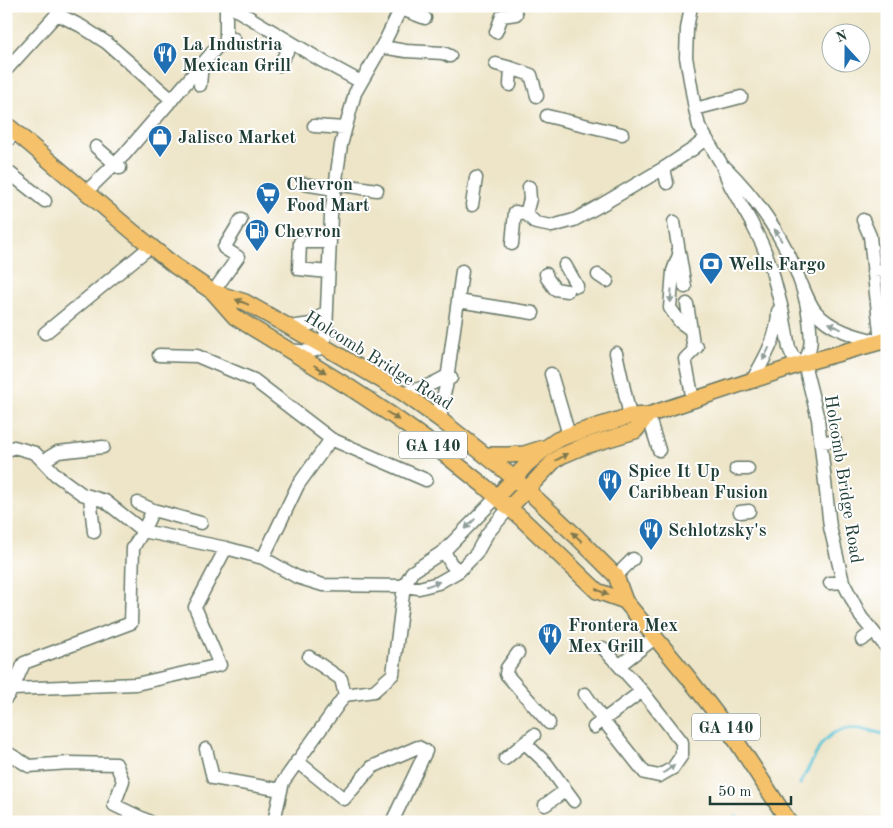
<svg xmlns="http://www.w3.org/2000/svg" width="893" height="828" font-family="'Old Standard TT',serif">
<rect width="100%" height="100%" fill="#fff"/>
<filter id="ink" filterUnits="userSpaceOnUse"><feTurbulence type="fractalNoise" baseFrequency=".02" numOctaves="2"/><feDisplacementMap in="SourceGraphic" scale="10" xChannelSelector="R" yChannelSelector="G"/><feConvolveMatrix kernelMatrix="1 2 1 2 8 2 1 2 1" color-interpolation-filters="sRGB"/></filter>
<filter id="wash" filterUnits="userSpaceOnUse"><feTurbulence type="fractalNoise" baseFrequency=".0096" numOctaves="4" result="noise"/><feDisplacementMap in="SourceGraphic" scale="20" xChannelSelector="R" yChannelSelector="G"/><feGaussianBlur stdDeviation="1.12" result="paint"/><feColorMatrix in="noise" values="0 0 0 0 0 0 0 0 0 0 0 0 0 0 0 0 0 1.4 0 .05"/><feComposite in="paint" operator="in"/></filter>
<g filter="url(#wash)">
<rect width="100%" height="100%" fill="#eee5c8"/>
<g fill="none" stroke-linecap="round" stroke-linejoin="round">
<!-- stream -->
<path stroke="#5ec6da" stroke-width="3" d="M800 784 822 743 833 733 845 728H860L887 735
M733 822V820L737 817"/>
</g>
</g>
<g filter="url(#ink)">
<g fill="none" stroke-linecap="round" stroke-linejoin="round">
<defs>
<path id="minor" d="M226 6V43
M230 6 324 62 361 82
M691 6 687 29 686 57 695 109 699 126 721 163 730 185 751 222 762 244 771 267 783 313 789 348 793 357 804 363
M401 9 425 18
M496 32 502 16 516 14
M382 47 406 51 443 53 450 56
M496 64 511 68 531 75 537 96
M279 65 292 43
M6 70 57 14 81 26 107 43 172 100
M200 85 202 64
M510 85 511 68
M695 109 741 97
M547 116 622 134
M314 126 345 128
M6 142 16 132
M96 147 120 168
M664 168 667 183
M726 168C765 207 802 263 809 319 811 338 813 346 804 363
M6 172 7 171 45 201
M304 184 334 189
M335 184 377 190
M86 192 124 155 217 47 234 39
M472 205 476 178
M526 214 530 199 529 187
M674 222 685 287
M512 244 515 212 526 214 536 223 552 226 574 220 601 205 664 168 693 149 706 138
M679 255 673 271 670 308 680 322 691 330
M565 265 577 286
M873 271 887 270
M328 272 299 269 300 242H330
M546 274 547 278 555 289 567 291
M598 275 607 281
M801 283C805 292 809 303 815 311 830 330 858 337 881 342L870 236 863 220
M213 292 238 257 224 248 241 220
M458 301 533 313
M687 304 694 350
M290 327 311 324 326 312
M45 333 151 246
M289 350C302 351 313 354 323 346L326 332 331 215 341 145 355 93 386 39 402 6
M616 353 630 416
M159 355 197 356 254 380 331 439
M804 363 818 419 830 527 843 582 861 617 887 648
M551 374 569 435
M752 381C764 359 778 337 778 311
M403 393C421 389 431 385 447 376L451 378
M693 400 685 359 697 347
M648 415 659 450
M442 421 440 406 446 387 462 271
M821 442 835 441
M6 451 14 447 35 453 56 475 82 494 105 501 143 531 133 548 131 623 24 663 12 690 6 698
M43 461 58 452 103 447
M736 469H748
M90 497 94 532
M153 510 201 523
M740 512 749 511
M226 548 263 558 297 577 323 585 404 586 419 588 438 583 459 571 476 554 487 534 509 508
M444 551 451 564 459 571
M263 558 298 485 331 439 426 480
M616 576 633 559
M830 583 843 582
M862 640 873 631
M518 653 507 668 506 674 549 723
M309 657 341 679 345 695
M620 665 656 637
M13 689 136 684 220 665 195 607 226 548 143 531 153 510 138 503
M585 694 603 720 645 773 659 776 673 768 682 755V742L642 691 603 648
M594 727 642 691
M525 743 546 763 574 801
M206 749 213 778 281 790
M6 752 29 766 69 763 116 764 123 781 114 805 150 822
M505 759 534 735
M297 761 344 799 372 767 418 747 426 751 392 822
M545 805 566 790
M275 822 276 812 283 782 345 695 374 691 393 674 404 586 412 572 444 551 497 497"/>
<path id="major" d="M6 124 132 231 175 266 213 292 235 317 352 389 393 416 424 438 483 485 522 519 597 591 625 601
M213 292 245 302 323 346 403 393 442 421 514 478 542 504 577 537 616 576 625 601 687 676 711 707 735 739 789 822
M485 455H508L524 454 543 448
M497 497 527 464 547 447 557 440 569 435 630 416 648 415 804 363 887 340
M509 508 554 461 561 456 582 447 635 431 648 415"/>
</defs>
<!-- minor casing -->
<use href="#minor" stroke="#677868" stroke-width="15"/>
<!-- major casing -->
<use href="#major" stroke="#677868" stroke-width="18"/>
<!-- minor -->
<use href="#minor" stroke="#fff" stroke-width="12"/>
<!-- major -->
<use href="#major" stroke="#f5c16b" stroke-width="15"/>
</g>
<!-- one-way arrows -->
<defs><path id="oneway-solid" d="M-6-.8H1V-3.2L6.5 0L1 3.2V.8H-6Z" transform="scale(1.25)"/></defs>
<g fill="#8f9e9a">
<use href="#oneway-solid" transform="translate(778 235) rotate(-121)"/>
<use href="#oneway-solid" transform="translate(671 296) rotate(94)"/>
<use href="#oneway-solid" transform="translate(835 326) rotate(-152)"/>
<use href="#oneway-solid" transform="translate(766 354) rotate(117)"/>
<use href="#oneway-solid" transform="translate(470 524) rotate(135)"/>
<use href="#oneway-solid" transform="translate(433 584) rotate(-19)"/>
<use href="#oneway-solid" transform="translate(669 769) rotate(-36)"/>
</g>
<g fill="#7f784d">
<use href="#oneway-solid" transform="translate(242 302) rotate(-158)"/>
<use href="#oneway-solid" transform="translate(320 369) rotate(32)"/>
<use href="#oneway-solid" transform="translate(393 416) rotate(35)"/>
<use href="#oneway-solid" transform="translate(562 457) rotate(-29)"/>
<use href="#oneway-solid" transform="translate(577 537) rotate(-136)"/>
<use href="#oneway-solid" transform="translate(602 592) rotate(26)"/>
</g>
</g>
<!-- icons -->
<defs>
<symbol id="restaurant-pin" viewBox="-11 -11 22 30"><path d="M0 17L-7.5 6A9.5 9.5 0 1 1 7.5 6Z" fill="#1f6fb2" stroke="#fff"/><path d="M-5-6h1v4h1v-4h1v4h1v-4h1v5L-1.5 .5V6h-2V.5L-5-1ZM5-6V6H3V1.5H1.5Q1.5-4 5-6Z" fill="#fff"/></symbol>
<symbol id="shop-pin" viewBox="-11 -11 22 30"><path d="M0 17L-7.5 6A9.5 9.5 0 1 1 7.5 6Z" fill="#1f6fb2" stroke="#fff"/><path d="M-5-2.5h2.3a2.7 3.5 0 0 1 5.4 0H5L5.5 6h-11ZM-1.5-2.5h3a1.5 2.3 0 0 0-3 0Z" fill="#fff"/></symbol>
<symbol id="supermarket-pin" viewBox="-11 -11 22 30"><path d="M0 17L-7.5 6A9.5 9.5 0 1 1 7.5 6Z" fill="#1f6fb2" stroke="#fff"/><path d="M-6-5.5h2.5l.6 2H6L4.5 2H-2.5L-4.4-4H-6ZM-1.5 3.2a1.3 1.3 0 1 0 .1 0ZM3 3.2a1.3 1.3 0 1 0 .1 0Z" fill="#fff"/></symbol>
<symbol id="fuel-pin" viewBox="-11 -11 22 30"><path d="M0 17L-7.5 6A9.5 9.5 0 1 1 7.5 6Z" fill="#1f6fb2" stroke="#fff"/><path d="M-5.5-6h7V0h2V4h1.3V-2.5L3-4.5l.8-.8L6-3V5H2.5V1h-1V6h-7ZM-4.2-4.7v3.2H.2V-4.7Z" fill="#fff"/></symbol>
<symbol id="bank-pin" viewBox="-11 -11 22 30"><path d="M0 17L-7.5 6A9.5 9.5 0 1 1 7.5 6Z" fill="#1f6fb2" stroke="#fff"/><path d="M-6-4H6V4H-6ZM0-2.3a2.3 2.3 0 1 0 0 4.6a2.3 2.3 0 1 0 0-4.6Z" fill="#fff"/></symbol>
</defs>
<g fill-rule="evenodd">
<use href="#restaurant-pin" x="151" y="40" width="28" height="38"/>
<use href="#shop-pin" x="146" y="123" width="28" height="38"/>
<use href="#supermarket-pin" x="254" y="180" width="28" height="38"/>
<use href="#fuel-pin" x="243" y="217" width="28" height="38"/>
<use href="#bank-pin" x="697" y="250" width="28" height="38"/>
<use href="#restaurant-pin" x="596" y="467" width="28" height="38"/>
<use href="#restaurant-pin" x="637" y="516" width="28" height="38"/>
<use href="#restaurant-pin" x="536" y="621" width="28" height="38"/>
</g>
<g text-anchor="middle" stroke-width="4" stroke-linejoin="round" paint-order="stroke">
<!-- shield labels -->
<g fill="#fff" stroke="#627771" stroke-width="1">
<rect x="399" y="431.5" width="68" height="27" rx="4"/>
<rect x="692" y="713.5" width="68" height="27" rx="4"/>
</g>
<g font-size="16" font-weight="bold" fill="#1f3d34">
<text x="433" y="451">GA 140</text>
<text x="726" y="733">GA 140</text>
</g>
<!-- poi labels -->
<g font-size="18" font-weight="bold" fill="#1f3d34" stroke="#fff" text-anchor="start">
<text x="182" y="50">La Industria<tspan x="182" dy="21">Mexican Grill</tspan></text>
<text x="178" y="143">Jalisco Market</text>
<text x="286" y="190">Chevron<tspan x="286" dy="21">Food Mart</tspan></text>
<text x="274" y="237">Chevron</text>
<text x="728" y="270">Wells Fargo</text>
<text x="628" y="477">Spice It Up<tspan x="628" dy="21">Caribbean Fusion</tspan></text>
<text x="668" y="536">Schlotzsky's</text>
<text x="568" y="631">Frontera Mex<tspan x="568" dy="21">Mex Grill</tspan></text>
</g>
<!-- street labels -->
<g font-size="18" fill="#1f3d34" stroke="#fff">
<text transform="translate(379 360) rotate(32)" y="6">Holcomb Bridge Road</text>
<text transform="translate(844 479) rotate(81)" y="6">Holcomb Bridge Road</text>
</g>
</g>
<!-- margin -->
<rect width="893" height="828" fill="none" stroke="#fff" stroke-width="25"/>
<!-- north arrow -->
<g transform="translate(846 48) rotate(339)"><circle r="24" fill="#ffffff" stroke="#a5b1ae"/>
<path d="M0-4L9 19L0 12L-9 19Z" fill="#1f6fb2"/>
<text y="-8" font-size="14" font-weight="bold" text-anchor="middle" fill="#1f3d34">N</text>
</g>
<!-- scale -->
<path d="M710 796v8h81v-8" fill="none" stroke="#1f3d34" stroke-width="2.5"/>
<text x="718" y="796" font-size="15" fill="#1f3d34" stroke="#ffffff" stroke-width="4" paint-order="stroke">50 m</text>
</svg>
